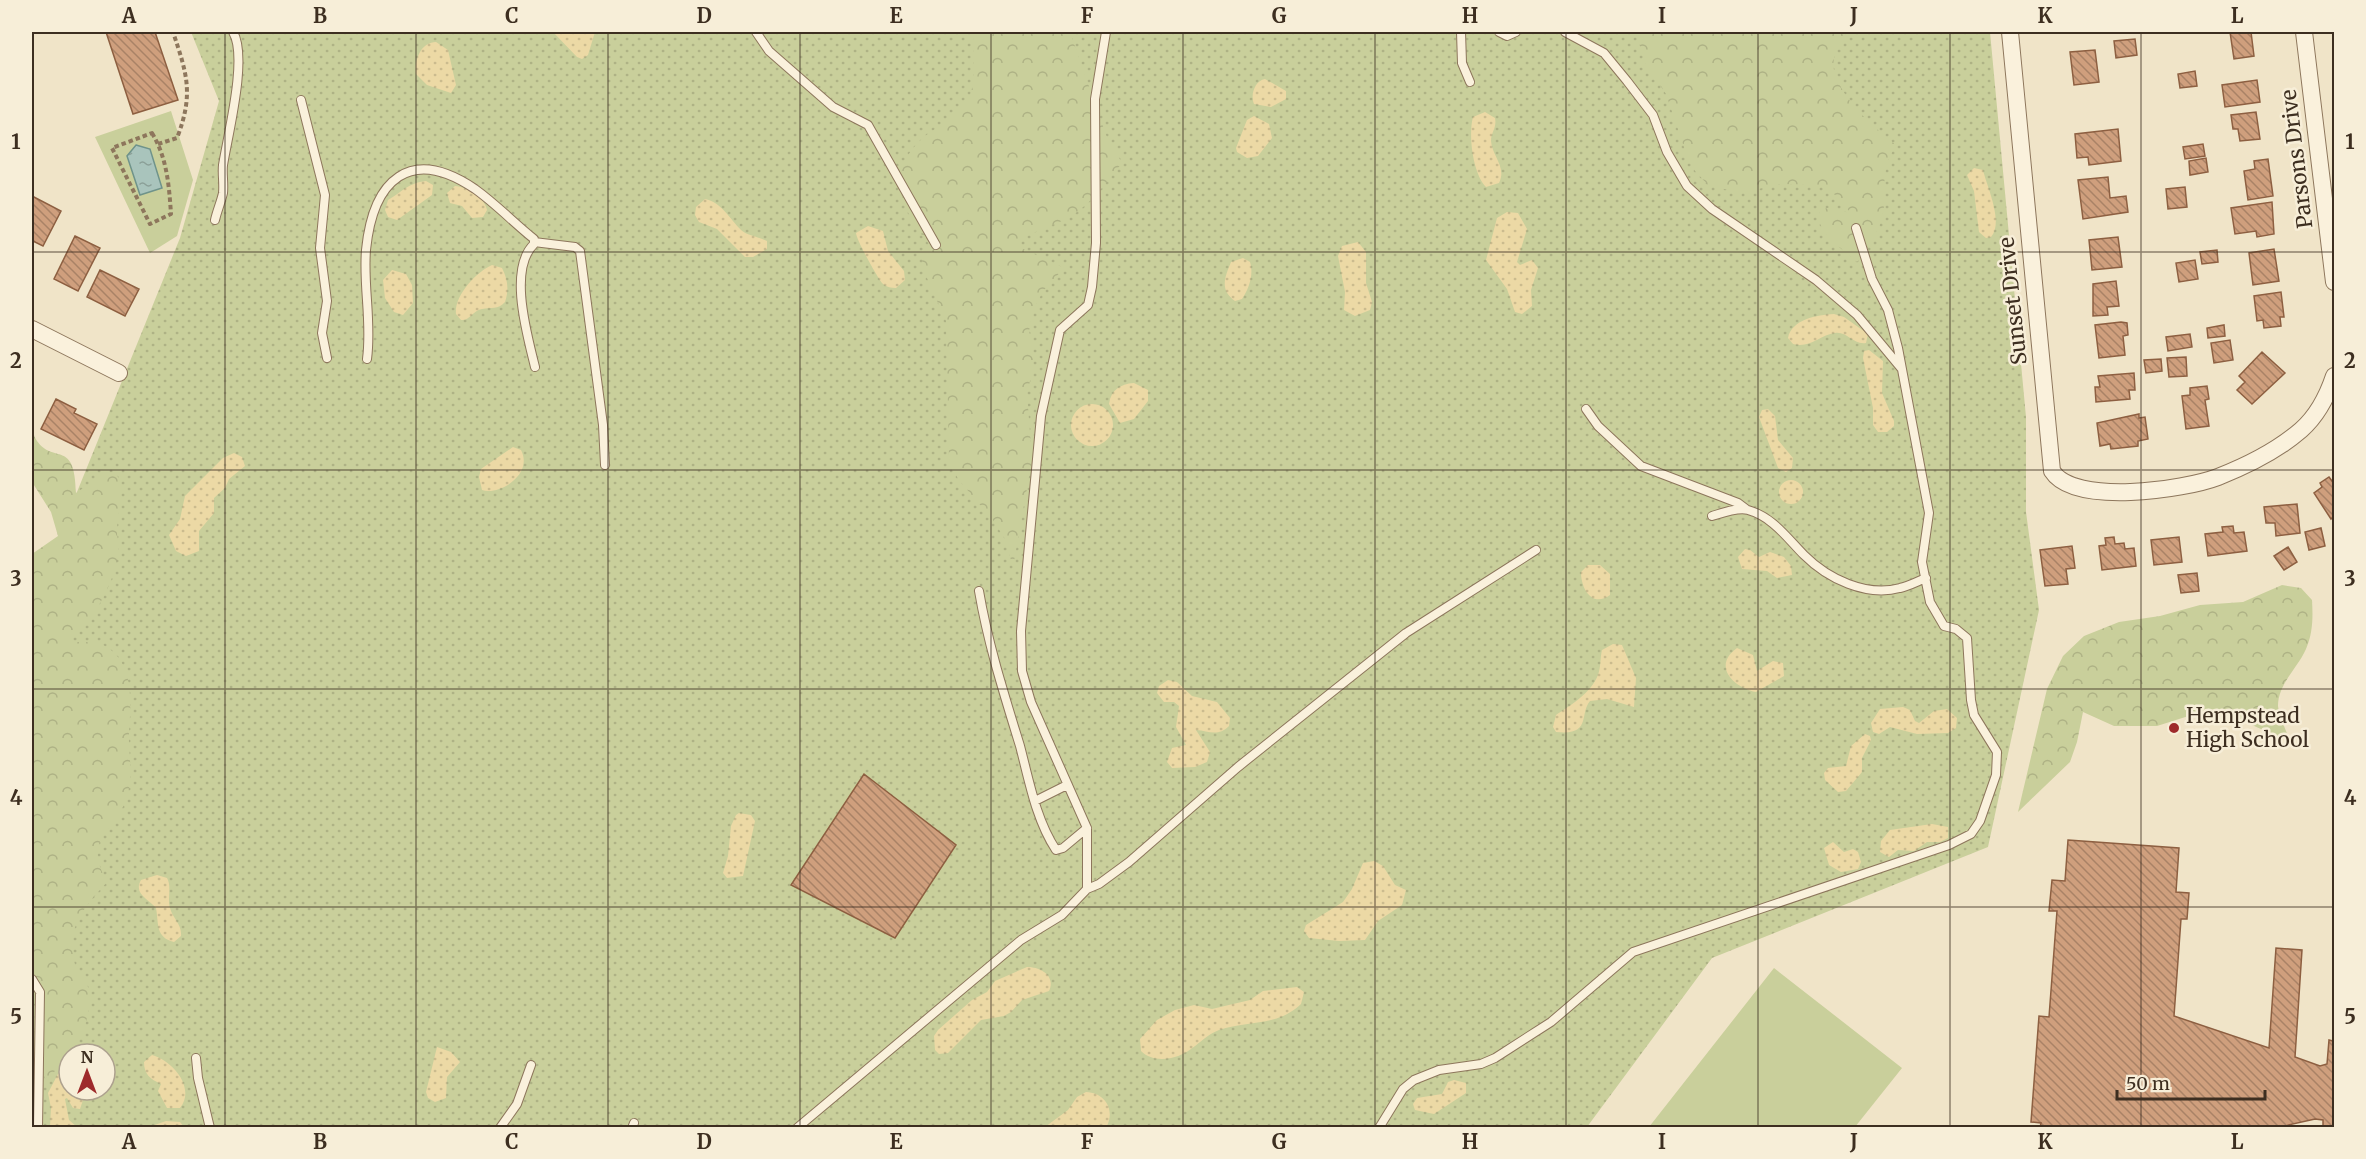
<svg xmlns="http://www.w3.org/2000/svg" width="2366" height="1159" font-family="Merriweather,serif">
<defs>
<pattern id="grass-dots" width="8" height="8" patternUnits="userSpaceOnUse" patternTransform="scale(1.5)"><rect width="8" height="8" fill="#c9cf9b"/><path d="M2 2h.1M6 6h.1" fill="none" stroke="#aeb285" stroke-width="1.8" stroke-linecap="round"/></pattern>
<pattern id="forest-crowns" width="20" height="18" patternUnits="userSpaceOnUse" patternTransform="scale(1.5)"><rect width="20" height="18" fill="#c9cf9b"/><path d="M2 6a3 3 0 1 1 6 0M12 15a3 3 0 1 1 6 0" fill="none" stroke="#aeb285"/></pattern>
<pattern id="sand-dots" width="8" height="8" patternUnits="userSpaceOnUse" patternTransform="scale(1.5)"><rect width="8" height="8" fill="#ecd9a5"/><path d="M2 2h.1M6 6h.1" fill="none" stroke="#cbbb8e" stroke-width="1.8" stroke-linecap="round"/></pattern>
<pattern id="water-ripples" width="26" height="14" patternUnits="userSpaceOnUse" patternTransform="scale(1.5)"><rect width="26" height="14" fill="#a9c4bc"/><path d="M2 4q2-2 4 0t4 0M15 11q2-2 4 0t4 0" fill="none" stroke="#8ba098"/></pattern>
<pattern id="building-back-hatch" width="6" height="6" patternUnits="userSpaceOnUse" patternTransform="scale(1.5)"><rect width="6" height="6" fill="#cf9f7d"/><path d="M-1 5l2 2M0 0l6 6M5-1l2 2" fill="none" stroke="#a98266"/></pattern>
</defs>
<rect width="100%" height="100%" fill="#f0e4c8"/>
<!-- grass -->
<path fill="url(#grass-dots)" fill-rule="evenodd" d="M191 32H1990L2026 417V512L2039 610 1988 847 1712 958 1587 1127 32 1128V603L180 238 219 101ZM69 1054H105V1090H69Z"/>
<!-- forest -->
<path fill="url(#forest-crowns)" d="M973 32H1070L1106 135 1122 163C1108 180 1095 199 1077 212 1057 227 1034 229 1013 244L1064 268 1043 291 1033 311 1029 331 1033 346V369L1027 393 1032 460 1013 567 1005 539 993 520 958 479 949 459 946 321 923 269 922 259 929 244C900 208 884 171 925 136 938 126 957 118 966 104 978 84 973 55 973 32Z
M1636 32H1661L1673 37 1679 32H1847C1840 43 1831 56 1834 70 1841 100 1874 127 1896 145 1877 175 1889 189 1882 218 1877 235 1868 248 1857 262 1845 251 1812 230 1820 211L1827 208 1851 213 1834 194 1818 185 1777 184 1744 193 1709 186 1695 171 1686 153 1666 94 1645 63Z
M32 418C33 425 32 435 37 441 54 465 75 438 76 493L105 473 116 472C125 492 119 506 117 527 116 536 120 546 118 555 113 586 92 624 66 642 77 643 92 640 103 645 135 661 131 702 129 732 128 755 134 774 127 796 116 834 81 835 107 882 83 909 64 928 76 968 78 975 86 979 88 987 94 1008 82 1035 73 1054H69V1060L45 1079 34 1042 36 1009 32 1014V921L35 919 32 913V554L58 536 51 512 32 482Z
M2282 585 2301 588 2312 600C2313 617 2313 633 2306 649 2297 669 2278 684 2278 706 2279 717 2287 731 2290 742L2227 714 2198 713 2157 726H2114L2083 712 2077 742 2070 762 2018 812 2047 689 2063 656 2084 636 2119 622 2160 616 2200 605 2243 602Z"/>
<!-- sand -->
<path fill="url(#sand-dots)" d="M553 32H595L588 55 582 59 577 57Z
M436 42 448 50 456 85 451 93 427 85 416 74C414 60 421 42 436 42Z
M1265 79 1286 91V99L1271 107 1254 104C1250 94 1255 81 1265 79Z
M1485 112 1495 118C1497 128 1491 132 1491 141 1492 156 1507 167 1499 183L1486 187C1473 174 1468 135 1473 117Z
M1254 116 1269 124 1272 138 1258 156 1247 158 1237 152 1236 148 1247 120Z
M1974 168 1983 170C1987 187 2004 222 1991 237L1986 238 1979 232 1974 191 1967 175Z
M426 181 433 185 432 195 397 220 388 217 385 210 388 200C402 192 408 183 426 181Z
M455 186C467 187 485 198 487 210L483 217 472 218 462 206 450 203 447 193Z
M705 199C721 202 730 219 741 230 746 235 759 237 767 241V249L753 257H745L717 229 699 222 695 215 696 207Z
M1507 212 1518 213 1527 229 1517 262 1520 265 1532 260 1538 268 1531 290 1532 306 1522 314 1515 312 1507 289 1486 260 1497 218Z
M868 226 883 231 888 251 904 271 905 280 896 288C891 288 887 287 883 284 878 279 856 239 856 233Z
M1358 242 1366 252V283L1372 302 1370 310 1355 316 1344 310 1345 292 1338 256 1342 246Z
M1243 258 1250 262C1254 274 1249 289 1242 299L1235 301C1219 290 1225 277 1231 262Z
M492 265 502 268C508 280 509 290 505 302 498 310 491 307 482 309 473 310 470 321 461 320L456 314C454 296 476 272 492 265Z
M392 270 406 274 412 285 413 303 403 315 394 312 385 298 383 280Z
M1834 314 1844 317 1868 334 1866 343C1853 345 1847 331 1835 333 1820 335 1809 349 1793 344L1788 338C1792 319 1817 315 1834 314Z
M1869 350 1883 361 1882 393 1894 421V426L1887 432H1878L1873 425V408L1863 358 1864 351Z
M1134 383 1148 390V401L1134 419 1120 423 1109 404C1111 390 1120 384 1134 383Z
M1071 425a21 21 0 1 1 42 0a21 21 0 1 1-42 0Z
M1768 409 1775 416 1778 440 1793 458 1792 468 1786 472 1778 468 1759 417 1762 410Z
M513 447 521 450C534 475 498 496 482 490L479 477 481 469Z
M234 453 242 457 245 466 229 479 225 488 214 498V513L199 531V551L186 556 176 551 169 535 180 519 185 496 223 458Z
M1779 492a12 12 0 1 1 24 0a12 12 0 1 1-24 0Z
M1745 549 1750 550 1759 557 1770 552 1784 557 1791 566 1792 575 1777 578 1767 571 1742 569 1738 557Z
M1588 565H1600L1610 574V595C1592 608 1581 589 1581 572Z
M1613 644 1622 645 1636 678 1634 707 1607 699 1590 701C1579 714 1592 736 1556 732L1553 727 1556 715C1571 705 1591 693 1598 675 1601 667 1600 658 1602 650Z
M1737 648 1753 655 1757 671 1773 661 1783 663 1784 676 1756 692C1733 687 1712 666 1737 648Z
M1168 680 1177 682 1192 696 1217 702 1230 718 1229 726C1218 737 1209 731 1196 730L1210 752 1207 762 1195 767 1172 768 1167 762 1172 748 1186 745 1176 727 1179 706 1174 702H1164L1157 693 1159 686Z
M1903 707 1910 710 1915 721 1919 723 1934 711 1947 709 1957 718 1956 728 1948 733 1917 734 1890 727 1879 734 1873 732 1871 723 1880 709Z
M1865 734 1870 736 1871 740 1862 758V772L1846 791 1838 792 1825 780 1824 773 1828 768 1846 766 1851 746Z
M739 813 751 815 755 821 743 876 727 878 723 873 728 856 731 826 736 815Z
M1932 824 1948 827V838L1940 842H1927L1914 851 1898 850 1889 857 1880 852 1881 841 1890 830Z
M1833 842 1844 852 1853 849 1858 852 1861 862 1858 869 1841 872 1829 865 1824 848Z
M1374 861 1383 866 1395 885 1406 890 1402 905 1378 921 1365 940 1339 941 1309 938 1304 931 1306 925 1343 902 1352 889 1363 863Z
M157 875 167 878C172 887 167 898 170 908 173 919 182 924 181 936L174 942C155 937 159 924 156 908 149 899 133 894 141 880Z
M1027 967C1041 967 1056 976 1049 991L1022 1000 1011 1012 1004 1016 981 1020 948 1053 939 1054 935 1050 934 1036 938 1030 972 1000 987 992 995 981Z
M1297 987 1304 992 1301 1004C1277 1027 1248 1020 1219 1030 1201 1037 1192 1054 1171 1058 1160 1060 1149 1059 1141 1051L1140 1039 1157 1020 1175 1010 1194 1005 1212 1009 1250 1000 1263 991Z
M437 1047 451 1052 460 1062 447 1077 446 1098 435 1102 428 1098 426 1092Z
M152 1055C173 1061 196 1088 180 1108H167L158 1091 161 1084C150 1079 144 1074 144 1062Z
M69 1068V1090H83V1100L80 1109 73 1108 67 1098 65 1099 69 1120 77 1127H50L51 1108 48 1093 58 1074Z
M1454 1080 1466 1083V1093L1434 1114 1415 1110 1413 1104 1417 1098 1442 1094 1448 1082Z
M1086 1092C1105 1093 1115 1109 1107 1126L1045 1127 1068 1110 1077 1097Z
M166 1121 180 1122 184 1127H149Z"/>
<!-- pitch -->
<path fill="#c9cf9b" d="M171 111 193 180 177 236 150 253 95 137Z
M1774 968 1902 1068 1855 1127H1649Z"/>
<!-- water -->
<path fill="url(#water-ripples)" stroke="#6f938a" stroke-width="1.5" d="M136 145 150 149 162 188 140 195 127 156Z"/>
<!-- building -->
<path fill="url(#building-back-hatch)" stroke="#8d5f41" stroke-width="1.5" d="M106 32H155L178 100 133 114Z
M2230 32H2251L2254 56 2234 59Z
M2135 39 2137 55 2116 58 2114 41Z
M2095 50 2099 82 2074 85 2070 52Z
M2195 71 2197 86 2180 88 2178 74Z
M2257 80 2260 102 2225 107 2222 85Z
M2256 112 2260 139 2240 141 2238 129H2233L2231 115Z
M2118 129 2121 161 2089 165 2088 157 2077 158 2075 134Z
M2203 144 2205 156 2185 159 2183 147Z
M2206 158 2208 172 2190 175 2189 161Z
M2268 159 2273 196 2248 200 2244 171 2255 169 2254 161Z
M2108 177 2110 198 2126 196 2128 212 2083 219 2078 180Z
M2185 187 2187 207 2168 209 2166 189Z
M32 196 61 211 43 246 33 241 32 243Z
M2272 202 2274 234 2257 237 2256 231 2235 234 2231 208Z
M75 236 100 248 78 291 54 279Z
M2118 237 2122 267 2092 270 2089 240Z
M2274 249 2279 281 2253 285 2249 253Z
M2217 250 2218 262 2202 264 2200 252Z
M2195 260 2198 279 2179 282 2176 263Z
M100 270 139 289 125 316 87 297Z
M2116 281 2119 306 2107 307 2108 315 2093 316V284Z
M2281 292 2284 317H2280L2281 326 2264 328 2263 320 2257 321 2254 296Z
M2121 322 2127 323 2128 335 2123 336 2125 355 2099 358 2095 325Z
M2224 325 2225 336 2208 338 2207 328Z
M2190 334 2192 347 2168 351 2166 337Z
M2230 340 2233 360 2214 363 2211 343Z
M2262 352 2285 373 2252 404 2237 390 2245 382 2239 376Z
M2186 357 2187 376 2169 377 2167 358Z
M2161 359 2162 371 2146 373 2144 360Z
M2134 373 2135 390H2129L2130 399 2096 402 2095 387H2100L2098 376Z
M2207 386 2209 399 2205 400 2209 426 2186 429 2182 396 2190 395V388Z
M56 399 76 409 74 413 97 424 84 450 41 429Z
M2139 414V418L2145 417 2148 439 2138 441V446L2111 449 2110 444 2100 446 2097 423Z
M2329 477 2332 481 2334 479V516L2331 519 2314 493 2322 487 2320 483Z
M2297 504 2300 533 2276 536 2275 523H2266L2264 507Z
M2233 526 2234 533 2244 532 2247 551 2208 556 2205 534 2223 532 2222 527Z
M2321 528 2325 546 2309 550 2305 532Z
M2114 537 2115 544 2124 543 2125 549 2134 548 2136 566 2102 570 2099 546 2106 545 2105 538Z
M2179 537 2182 562 2154 565 2151 540Z
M2072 546 2075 568 2066 569 2068 584 2045 586 2040 550Z
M2288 547 2297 562 2284 570 2274 556Z
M2197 573 2199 591 2181 593 2178 575Z
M864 774 956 845 895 938 791 885Z
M2068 840 2179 848 2176 892 2189 893 2187 919H2181L2174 1016 2269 1048 2276 948 2302 950 2295 1057 2320 1066 2327 1064 2329 1040 2333 1041 2334 1027V1128H2323V1120L2315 1119 2288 1125V1128H2040L2041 1123 2031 1122 2039 1016 2049 1017 2057 911H2049L2052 880 2065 881Z"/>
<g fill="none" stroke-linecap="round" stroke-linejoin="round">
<defs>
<path id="service" d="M756 32 769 51 833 107 868 125 936 245
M1461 32 1462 63 1470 82
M1499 32 1507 36 1516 32
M1565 32 1604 53 1627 81 1653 115 1667 152 1687 186 1712 209 1816 280 1857 315 1901 368
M301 100 325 195 320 248 327 301 322 333 327 358
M215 220C217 211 221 202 223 193 224 183 222 174 223 165 228 134 248 57 233 32
M534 242 575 247 580 251 603 425 605 465
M367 359C372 322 363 286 366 250 373 180 410 145 475 189 496 204 514 223 534 239V244C508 269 527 334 535 367
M1586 409 1598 426 1641 466 1738 503 1746 509
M1712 516C1722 513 1738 507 1748 510 1773 517 1787 538 1804 555 1828 579 1866 597 1900 588 1909 586 1918 581 1926 578
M979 591C988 644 1004 694 1020 746 1029 780 1036 820 1056 850L1063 848 1087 828
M1035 801 1067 785
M1087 889V828L1031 702 1022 671 1021 631 1041 416 1060 330 1088 305 1092 287 1096 243 1095 99 1106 32
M32 979 40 992 38 1128
M196 1058 198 1078 210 1128
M500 1128 517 1104 531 1065
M632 1128 634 1123
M797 1128 1021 940 1062 915 1087 889 1099 884 1129 862 1238 767 1406 633 1536 550
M1379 1128 1403 1089 1414 1080 1439 1070 1481 1064 1495 1058 1551 1022 1633 952 1949 845 1971 834 1980 821 1996 775 1997 752 1974 715 1971 700 1967 638 1956 629 1944 626 1930 602 1922 562 1929 513 1898 348 1888 310 1872 279 1856 228"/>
<path id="minor" d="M2010 32 2052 471C2074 506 2184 490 2218 477 2246 466 2278 450 2301 430 2318 415 2327 397 2334 376
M2304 32 2334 282
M32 329 119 373"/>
</defs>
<!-- service casing -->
<use href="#service" stroke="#8d765c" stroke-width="10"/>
<!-- minor casing -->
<use href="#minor" stroke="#8d765c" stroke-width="18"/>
<!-- path -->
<path stroke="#8d765c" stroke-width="4" stroke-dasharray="4.5 3" stroke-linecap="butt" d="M152 133C167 158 169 185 171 214L150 224 112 148Z
M158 144 177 138C194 94 187 74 173 32"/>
<!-- service -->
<use href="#service" stroke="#faf1dc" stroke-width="8"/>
<!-- minor -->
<use href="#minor" stroke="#faf1dc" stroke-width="16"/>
</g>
<!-- grid -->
<path fill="none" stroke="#3d2e20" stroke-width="1.5" stroke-opacity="0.55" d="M225 32V1128M416 32V1128M608 32V1128M800 32V1128M991 32V1128M1183 32V1128M1375 32V1128M1566 32V1128M1758 32V1128M1950 32V1128M2141 32V1128M32 252H2334M32 470H2334M32 689H2334M32 907H2334"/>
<!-- markers -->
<circle fill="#9e2a2b" stroke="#f7eed8" stroke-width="2" cx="2174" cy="728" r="6"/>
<g text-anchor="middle" stroke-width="5" stroke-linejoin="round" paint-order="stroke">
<!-- street labels -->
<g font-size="21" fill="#3d2e20" stroke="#f7eed8">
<text transform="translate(2297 159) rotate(-97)" y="7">Parsons Drive</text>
<text transform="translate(2013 301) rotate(-96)" y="7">Sunset Drive</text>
</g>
<!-- poi labels -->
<g font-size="21" fill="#3d2e20" stroke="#f7eed8" text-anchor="start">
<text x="2186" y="723">Hempstead<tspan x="2186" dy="24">High School</tspan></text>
</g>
</g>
<!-- border -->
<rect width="2366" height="1159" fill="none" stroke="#f7eed8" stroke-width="66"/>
<!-- north arrow -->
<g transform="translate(87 1072)"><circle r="28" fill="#f7eed8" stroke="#ada18e" stroke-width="1.5"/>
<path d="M0-4.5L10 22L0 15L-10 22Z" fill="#9e2a2b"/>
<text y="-9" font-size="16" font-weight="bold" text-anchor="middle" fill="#3d2e20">N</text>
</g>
<!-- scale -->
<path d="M2117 1090v9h148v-9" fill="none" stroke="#3d2e20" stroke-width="3"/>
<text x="2126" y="1090" font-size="18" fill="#3d2e20" stroke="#f7eed8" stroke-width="4.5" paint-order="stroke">50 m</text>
<rect x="33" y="33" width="2300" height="1093" fill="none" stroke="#3d2e20" stroke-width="2"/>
<g font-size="20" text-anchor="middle" font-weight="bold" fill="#3d2e20">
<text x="129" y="23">A</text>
<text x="320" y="23">B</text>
<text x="512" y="23">C</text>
<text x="704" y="23">D</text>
<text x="896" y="23">E</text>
<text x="1087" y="23">F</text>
<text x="1279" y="23">G</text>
<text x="1470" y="23">H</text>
<text x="1662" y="23">I</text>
<text x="1854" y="23">J</text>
<text x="2045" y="23">K</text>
<text x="2237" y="23">L</text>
<text x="16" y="149">1</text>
<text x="2350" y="149">1</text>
<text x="16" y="368">2</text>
<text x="2350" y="368">2</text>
<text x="16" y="586">3</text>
<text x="2350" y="586">3</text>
<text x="16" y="805">4</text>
<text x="2350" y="805">4</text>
<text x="16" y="1024">5</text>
<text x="2350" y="1024">5</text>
<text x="129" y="1149">A</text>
<text x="320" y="1149">B</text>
<text x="512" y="1149">C</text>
<text x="704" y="1149">D</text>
<text x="896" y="1149">E</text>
<text x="1087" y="1149">F</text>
<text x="1279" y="1149">G</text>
<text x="1470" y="1149">H</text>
<text x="1662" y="1149">I</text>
<text x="1854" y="1149">J</text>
<text x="2045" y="1149">K</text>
<text x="2237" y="1149">L</text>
</g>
</svg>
